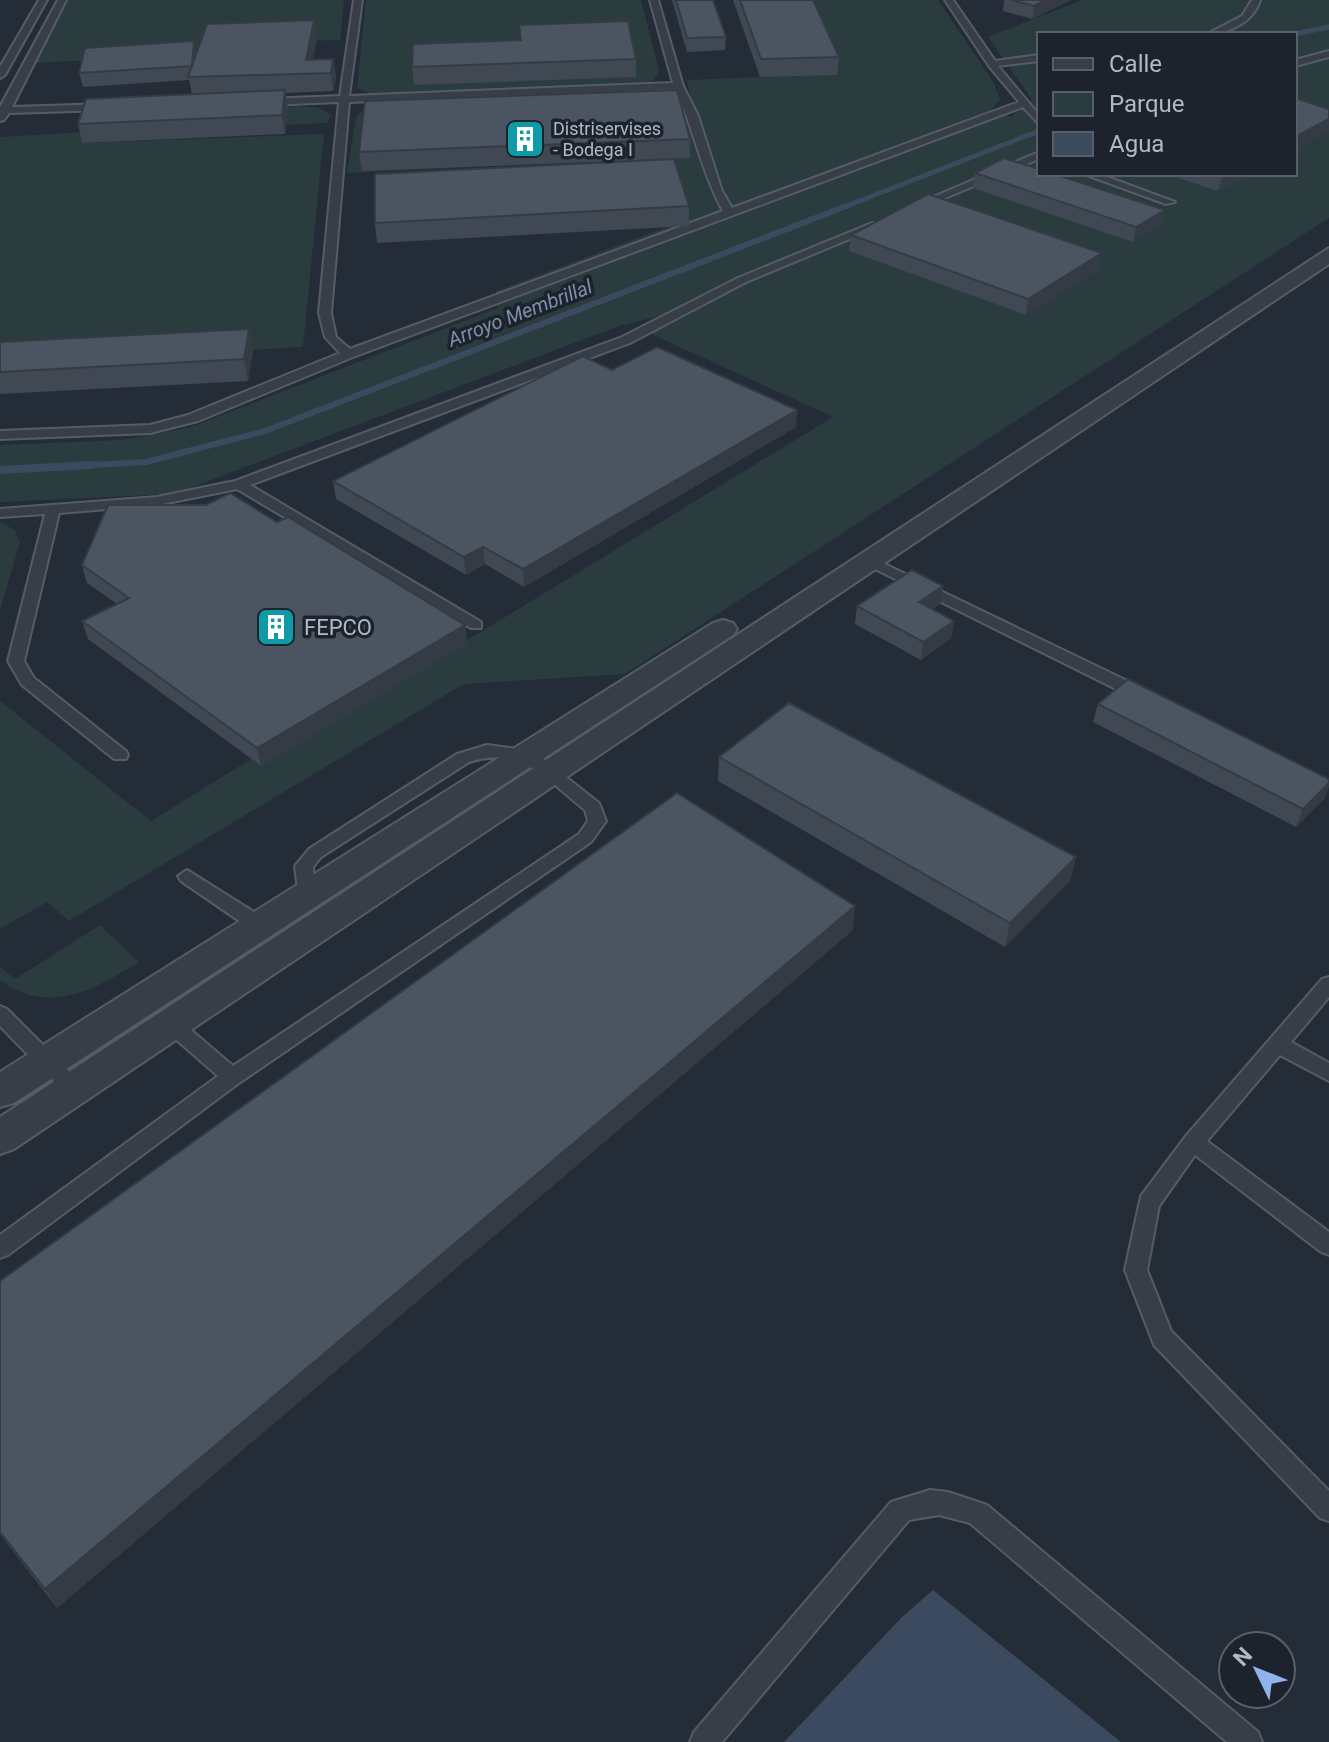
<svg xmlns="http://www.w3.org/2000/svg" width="1329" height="1742" font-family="Roboto,sans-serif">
<rect width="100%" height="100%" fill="#242c37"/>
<!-- green -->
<path fill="#2a3c3d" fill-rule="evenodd" d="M67 0H344L340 40 202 44 197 55 34 63Z
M366 0H641L659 71 654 80 636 86 371 94 357 88Z
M804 0H938L994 83 1000 100 991 109 1011 117 1032 100 988 37 1082 0H1329V218L625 674 464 684 69 921 47 902 0 929V701L151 821 251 759 261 766 833 417 649 333 664 327 667 314 619 326 174 494 0 502V445L122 440 191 427 498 308 496 291 667 227 688 225 579 183 581 162 347 173 356 117 365 108 665 106 692 104 687 80 837 74ZM1039 34H1295V174H1039Z
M297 106 319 108 331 115 327 123 286 125 288 109 91 114Z
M86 132 83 143 324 134 303 347 0 364V137Z
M0 522 15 530 20 542 0 611Z
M100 925 139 962C95 990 47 1016 0 980V967L15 979Z"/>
<!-- water -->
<path fill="#3b4a5f" d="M933 1590 1121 1742H784L901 1618Z"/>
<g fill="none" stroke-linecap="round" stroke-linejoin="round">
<!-- stream-far2 -->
<path stroke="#3b4a5f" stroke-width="5" d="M1295 34 1329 27
M844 207 1039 131"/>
<!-- stream-far1 -->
<path stroke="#3b4a5f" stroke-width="6" d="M56 467 146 462 265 431 849 205"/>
<!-- stream -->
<path stroke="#3b4a5f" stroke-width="8" d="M0 470 92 465"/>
<defs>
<path id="service" d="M39 0H47L5 75 0 78V67Z
M58 0H66L12 107 107 104 112 107 107 110 9 113 4 120 0 121V107Z
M354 0H362L349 96 673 83 650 0H658L683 86 698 116 722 191 732 208 1019 102 989 66 945 0H953L995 61 1039 55V61L998 66 1039 115V124L1023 107 353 357 198 421 150 433 0 439V431L150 425 188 415 340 353 325 337 319 313 339 102 265 105 260 102 265 99 340 96ZM675 89C694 129 702 173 723 211L350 349 336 337 331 313 349 102Z
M1252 0H1260C1254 22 1228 34 1207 34L1242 16Z
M1329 51V57L1295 66V60Z
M1039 152V159L921 208 912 206Z
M1084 174H1099L1175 202 1166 204Z
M872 223 876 224V228L746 282 630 343 250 485 481 622V628H471L237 489 157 505 59 513 24 661 34 678 126 751 128 755 126 759H114L22 685 8 661 45 514 0 517V509L157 497 235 481 622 337 738 278Z
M868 556 1148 691 1150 695 1142 700 1136 699 863 563 861 560Z
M487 745 533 751 599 803 606 821 591 842 239 1083 8 1255 0 1258V1235L218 1076 164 1029 161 1024 164 1019H178L233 1066 579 834 588 821 585 810C547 780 521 745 469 762L321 857 313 867 314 893 311 898H299L295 866 309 849 457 754Z
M187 870 265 919 267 924 265 929H251L181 881 178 876Z
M1329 977V997L1291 1042 1329 1063V1081L1280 1055 1207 1141 1329 1232V1255L1321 1252 1195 1155 1159 1206 1147 1270 1171 1331 1329 1491V1521L1320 1518 1154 1345 1125 1270 1141 1196 1186 1136 1322 979Z
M0 1006 7 1009 81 1083 84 1089 81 1095 74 1097 67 1095 0 1026Z
M930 1490 948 1492 987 1505 1258 1732 1262 1742H1227L970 1523 939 1515 909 1520 722 1742H690L694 1732 891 1502Z"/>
<path id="minor" d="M1329 248V264L14 1149 0 1154V1117Z
M723 620 733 623 737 629 733 635 14 1103 0 1107V1072L713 623Z"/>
</defs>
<!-- service casing -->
<use href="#service" stroke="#565c66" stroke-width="4"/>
<!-- minor casing -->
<use href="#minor" stroke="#565c66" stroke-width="4"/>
<!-- service -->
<use href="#service" fill="#383e48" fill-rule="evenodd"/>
<!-- minor -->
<use href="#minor" fill="#383e48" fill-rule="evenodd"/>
</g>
<!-- wall -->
<path fill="#404853" d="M672 0H713L726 37 725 50 687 52Z
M733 0H813L839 57 837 75 760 77Z
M1004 0H1071L1032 19 1003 11Z
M314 20 317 38 312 60 333 59 336 78 333 91 286 93 288 109 285 134 82 143 78 124 192 94 189 80 83 87 79 73 197 54Z
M636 59V77L414 85 412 67Z
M690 139V158L362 171 359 152Z
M975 173 1165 210 1161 225 1133 242 973 188Z
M1167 174H1250L1218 191Z
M689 206V226L377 243 375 223Z
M851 235 1102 253 1099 269 1026 315 849 251Z
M0 342 253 350 248 381 0 394Z
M612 370 797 410 796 427 524 587 485 564 466 575 336 499 333 481Z
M277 522 465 625 467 643 261 766 88 639 82 621 117 604 87 583 82 565Z
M943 586 941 603 932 609 954 621 951 638 921 660 855 624 857 606Z
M1098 704 1325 798 1296 827 1093 722Z
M719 757 1076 857 1070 881 1005 947 718 781Z
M853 930 57 1608 0 1534V1281Z"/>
<!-- shaded-wall -->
<path fill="#343b44" d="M1046 0H1071L1032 19 1034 6Z
M314 20 317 38 310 74 306 60Z
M194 41 197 55 194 80 192 66Z
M333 59 336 78 333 91 331 73Z
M285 90 288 109 285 134 282 115Z
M1329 119V131L1295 150V137Z
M1226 174H1250L1218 191 1222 176Z
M1165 210 1161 225 1133 242 1136 227Z
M1102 253 1099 269 1026 315 1028 299Z
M249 329 253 350 248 381 244 359Z
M797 410 796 427 524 587 523 569Z
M483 547 485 564 466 575 464 557Z
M943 586 941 603 916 620 919 602Z
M954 621 951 638 921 660 923 642Z
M465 625 467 643 261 766 257 748Z
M1329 783V787L1325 798 1296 827 1303 809Z
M1076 857 1070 881 1005 947 1010 923Z
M855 906 853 930 57 1608 45 1589Z"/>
<!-- building -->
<path fill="#4b5461" stroke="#343b44" stroke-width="2" d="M676 0H713L726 37 687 38Z
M740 0H813L839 57 761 59Z
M1012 0H1046L1034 6Z
M314 20 306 60 333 59 331 73 188 77 207 24Z
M628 21 636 59 412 67 413 44 521 40 519 25Z
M194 41 192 66 79 73 85 48Z
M285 90 282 115 78 124 86 99Z
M677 90 690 139 359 152 365 101Z
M1295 98 1329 109V119L1295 137Z
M1004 158 1039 169V174H1054L1165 210 1136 227 975 173Z
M674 159 689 206 375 223V174Z
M928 194 1102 253 1028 299 851 235Z
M249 329 244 359 0 372V342Z
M657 347 797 410 523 569 483 547 464 557 333 481 583 356 612 370Z
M230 493 277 522 288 517 465 625 257 748 82 621 129 598 82 565 108 505H206Z
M912 570 943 586 919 602 954 621 923 642 857 606Z
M1128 679 1329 779V783L1303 809 1098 704Z
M789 703 1076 857 1010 923 719 757Z
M677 793 855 906 45 1589 0 1532V1281Z"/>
<!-- icons -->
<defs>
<symbol id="building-square" viewBox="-11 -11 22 22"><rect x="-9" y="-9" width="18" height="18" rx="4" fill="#0f9aa8" stroke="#1d232d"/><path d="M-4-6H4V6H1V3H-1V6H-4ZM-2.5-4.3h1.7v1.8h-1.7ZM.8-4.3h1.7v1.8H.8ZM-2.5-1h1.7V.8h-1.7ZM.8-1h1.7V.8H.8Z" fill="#fff"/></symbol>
</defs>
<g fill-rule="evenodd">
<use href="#building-square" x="503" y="117" width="44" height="44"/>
<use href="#building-square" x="254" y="605" width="44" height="44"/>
</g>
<g text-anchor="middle" stroke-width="7" stroke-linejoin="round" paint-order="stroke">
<!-- far-poi labels -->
<g font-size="18" fill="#b3b9c4" stroke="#1d232d" text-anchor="start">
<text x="553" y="135">Distriservises<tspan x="553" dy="21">- Bodega I</tspan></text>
</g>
<!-- far-water labels -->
<g font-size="20" font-style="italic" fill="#7d90a9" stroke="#1d232d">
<text transform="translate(520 313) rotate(-21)" y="7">Arroyo Membrillal</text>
</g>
<!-- poi labels -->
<g font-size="22" fill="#b3b9c4" stroke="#1d232d" text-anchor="start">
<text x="304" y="635">FEPCO</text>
</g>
</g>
<!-- legend -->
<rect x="1037" y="32" width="260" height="144" fill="#1d232d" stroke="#595f69" stroke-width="2"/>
<rect x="1053" y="58" width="40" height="12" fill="#383e48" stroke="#595f69" stroke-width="2"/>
<text x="1109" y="72" font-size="24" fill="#b3b9c4">Calle</text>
<rect x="1053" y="92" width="40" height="24" fill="#2a3c3d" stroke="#595f69" stroke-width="2"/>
<text x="1109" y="112" font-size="24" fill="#b3b9c4">Parque</text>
<rect x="1053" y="132" width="40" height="24" fill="#3b4a5f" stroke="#595f69" stroke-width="2"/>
<text x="1109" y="152" font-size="24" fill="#b3b9c4">Agua</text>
<!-- north arrow -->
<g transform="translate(1257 1670) rotate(313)"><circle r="38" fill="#1d232d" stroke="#595f69" stroke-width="2"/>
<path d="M0-6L14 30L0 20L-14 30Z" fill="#90b3ec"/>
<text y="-12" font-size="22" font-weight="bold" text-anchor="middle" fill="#b3b9c4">N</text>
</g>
</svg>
